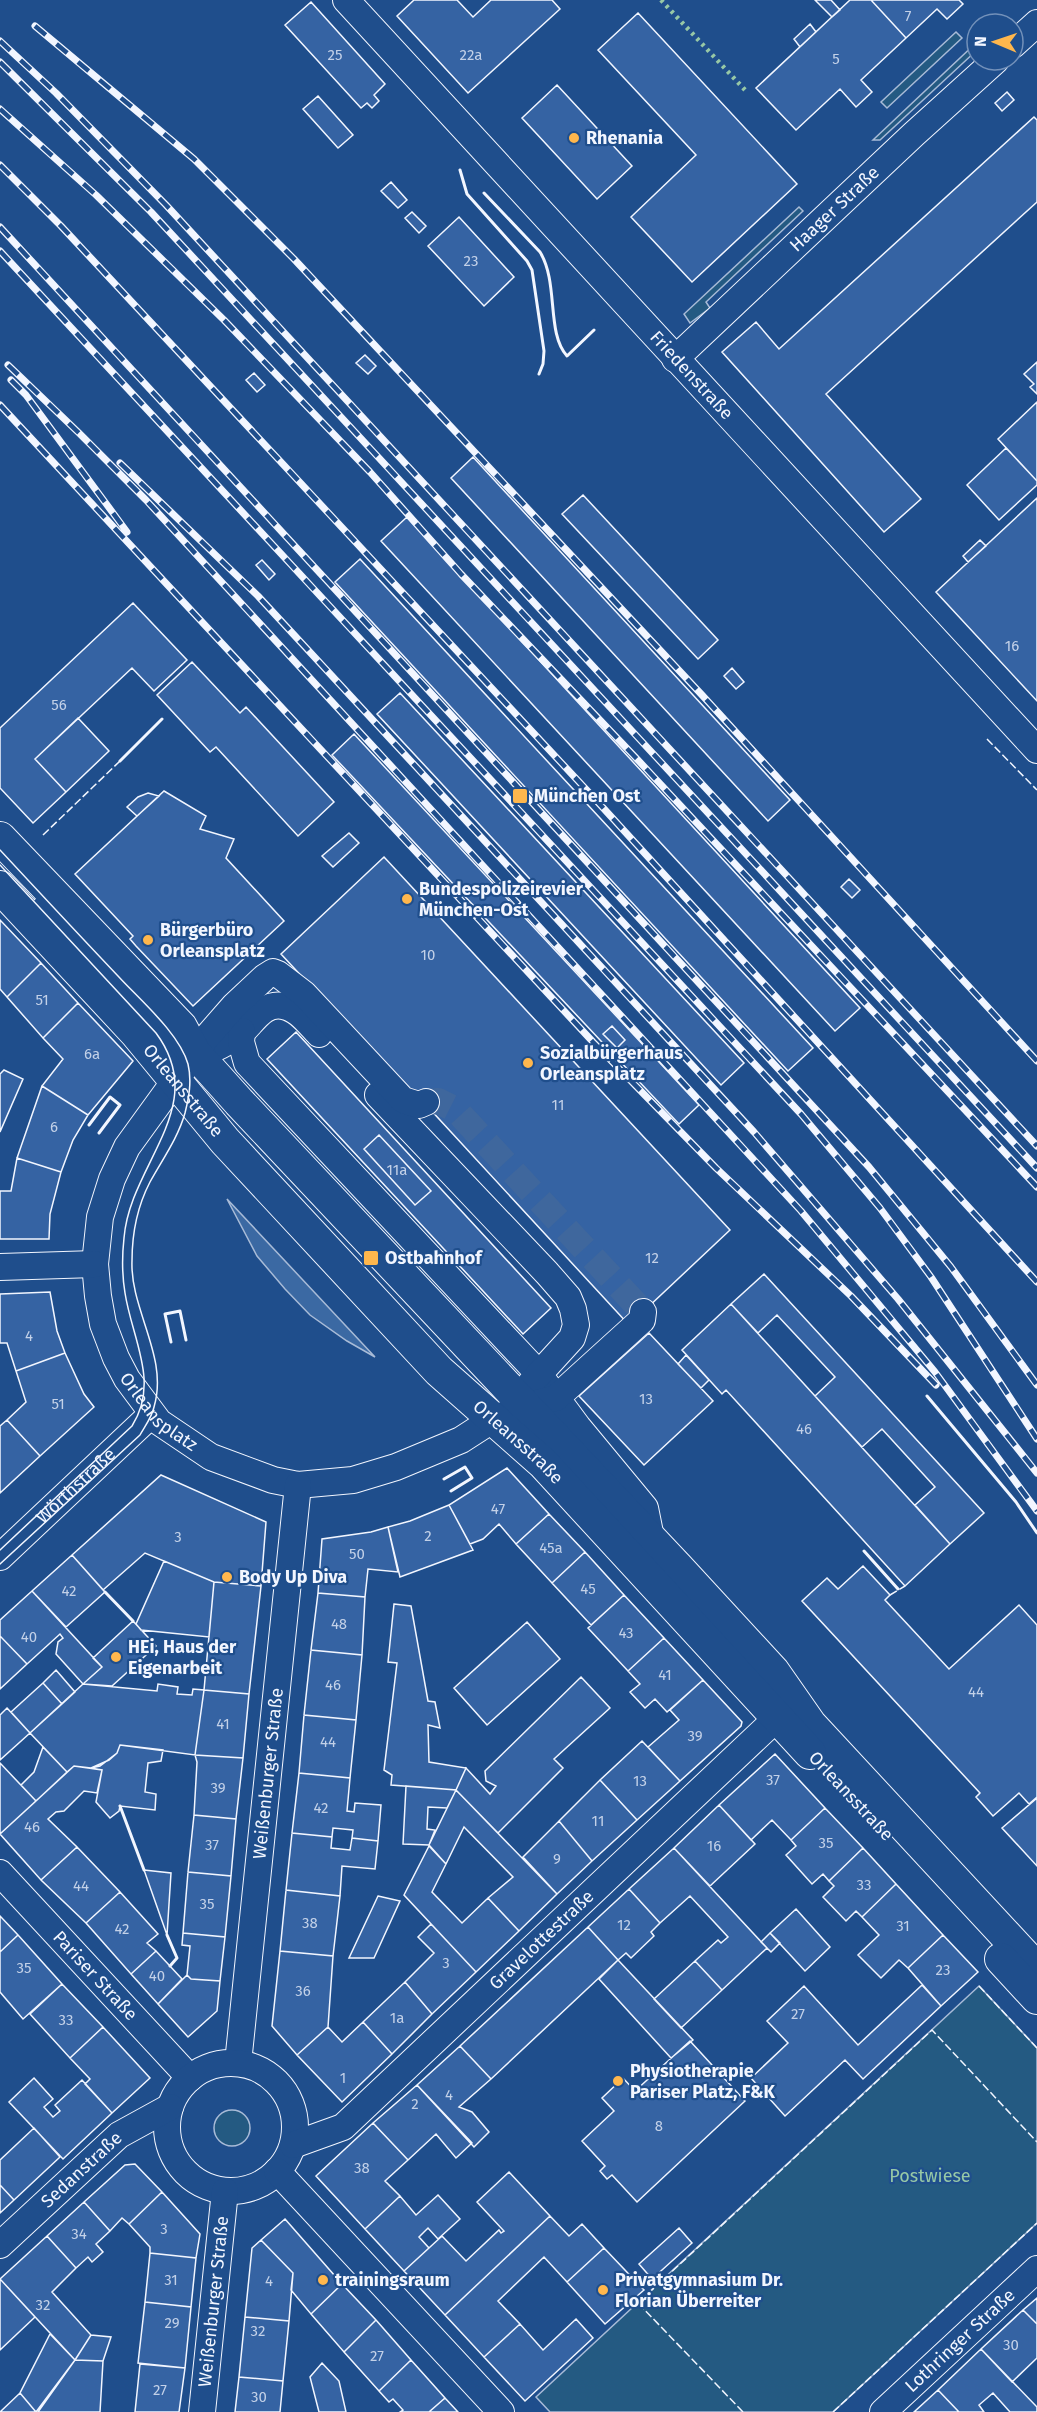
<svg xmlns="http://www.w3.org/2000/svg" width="1037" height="2412" font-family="'Fira Sans',sans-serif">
<rect width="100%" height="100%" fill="#1f4e8c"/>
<!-- green -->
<path fill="#245a82" stroke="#a8bbd7" stroke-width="1.5" d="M956 32 962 38 887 108 881 102Z
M977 42V50L880 140H873Z
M799 207 803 211 706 302 710 308 690 323 684 314Z
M979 1986 1037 2048V2223L833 2412H550L536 2397Z
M214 2128a18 18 0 1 1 36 0a18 18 0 1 1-36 0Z"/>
<!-- water -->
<path fill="#3b69a3" stroke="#a8bbd7" stroke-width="1.5" d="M227 1199 375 1357 347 1341 310 1315 285 1289 257 1256Z"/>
<!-- building -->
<path fill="#3563a3" stroke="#f2f6ff" stroke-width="1.5" d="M414 0H457L473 17 491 0H552L560 9 468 93 397 16Z
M815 0H831L840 10 832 17Z
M850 0H871L906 38 861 80 872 92 856 107 840 89 796 130 756 88Z
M871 0H959L963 4 947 19 937 9 906 38Z
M311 2 385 84 374 95 379 101 372 108 367 103 361 108 285 25Z
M638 13 797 184 692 282 631 217 696 155 598 50Z
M810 24 816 32 800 47 794 39Z
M557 85 632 166 597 199 522 118Z
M1007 92 1014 100 1002 111 995 103Z
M318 96 353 135 338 148 303 109Z
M1034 117 1037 120V202L826 394 921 499 884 532 722 352 756 322 779 349Z
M391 182 407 200 398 208 381 191Z
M412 212 426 226 419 233 405 218Z
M459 217 514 277 484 306 428 246Z
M365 355 376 366 368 374 356 363Z
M1037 362V394L1030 387 1034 384 1024 374Z
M254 373 265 385 257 392 246 380Z
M1037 402V481L998 439Z
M1006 448 1037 481V485L999 520 967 485Z
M473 457 790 800 768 821 451 478Z
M583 495 718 640 698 659 562 514Z
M1037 498V701L936 592Z
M407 517 860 1008 835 1031 381 541Z
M980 540 986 546 968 562 963 556Z
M360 559 813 1048 788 1071 335 582Z
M262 560 275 574 269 580 256 565Z
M133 603 187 660 154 691 132 668 35 759 66 792 33 823 0 788V728Z
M192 662 240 713 246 707 334 802 298 836 216 747 210 752 157 695Z
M732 668 744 682 736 689 724 676Z
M400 693 744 1063 721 1085 377 714Z
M78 718 109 751 66 792 35 759Z
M354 734 699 1105 679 1124 332 755Z
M164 791 206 816 200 829 234 839 226 858 284 921 193 1006 136 946 130 939 133 936 75 874Z
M148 793 159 796 137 816 127 807 138 797Z
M349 833 359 843 333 867 322 856Z
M384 857 730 1230 629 1325 427 1106 420 1104 281 954Z
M849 879 860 890 852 898 841 887Z
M0 920 41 963 7 997 0 989Z
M41 963 78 1003 43 1038 7 997Z
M78 1003 133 1061 88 1115 42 1086 63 1059 43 1038Z
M612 1026 625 1040 617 1048 603 1034Z
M296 1032 551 1308 523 1334 267 1059Z
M4 1070 23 1079 0 1132V1074Z
M42 1086 88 1115 73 1140 61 1172 17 1158Z
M379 1135 431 1191 415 1205 364 1149Z
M17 1158 61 1172 50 1214 49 1239H0V1191H11Z
M764 1274 984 1513 950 1544 915 1505 935 1487 882 1429 862 1447 815 1396 835 1377 777 1315 758 1333 731 1304Z
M50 1292 57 1331 65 1353 16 1371 7 1343H0V1294Z
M731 1304 950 1544 905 1586 726 1390 722 1394 682 1350Z
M649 1333 713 1401 644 1465 579 1396Z
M65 1353 84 1394 94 1407 40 1456 7 1420 26 1402 16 1371Z
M686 1355 709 1380 701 1388 678 1364Z
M7 1420 40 1456 0 1493V1426Z
M507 1468 549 1514 516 1544 499 1524 483 1539 470 1544 449 1505Z
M161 1475 266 1522 261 1586 214 1582 145 1553 103 1590 72 1555Z
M449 1505 473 1550 400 1577 388 1527 410 1521Z
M549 1514 585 1552 552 1583 516 1544Z
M388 1527 398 1572 368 1569 365 1597 318 1593 322 1539 371 1532Z
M585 1552 624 1595 591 1625 552 1583Z
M72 1555 105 1592 66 1627 32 1591Z
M164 1561 214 1582 209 1637 141 1630 136 1624Z
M863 1566 890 1595 885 1600 949 1669 1019 1605 1037 1625V1797L1029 1804 1019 1793 993 1816 976 1797 980 1793 802 1601 827 1578 838 1589Z
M214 1582 261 1586 249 1694 204 1690Z
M32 1591 102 1667 83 1684 56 1654 58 1642 63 1638 60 1634 27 1664 0 1636V1620Z
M318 1593 365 1597 362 1655 311 1650Z
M624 1595 664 1638 628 1671 588 1628Z
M394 1604 411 1606 428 1701 435 1702 440 1728 428 1725 429 1762 466 1768 456 1790 391 1785 392 1775 384 1770 397 1663 388 1662Z
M133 1621 156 1646 112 1686 83 1684 102 1667 93 1658Z
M527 1622 560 1659 487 1725 454 1688Z
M0 1636 27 1664 0 1689Z
M664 1638 703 1680 667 1712 655 1699 645 1708 630 1692 640 1684 628 1671Z
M311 1650 362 1655 356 1720 304 1715Z
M56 1670 75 1692 62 1704 43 1683Z
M581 1677 610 1708 554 1759 563 1768 498 1833 456 1790 466 1768 490 1794 496 1786 486 1781 485 1771Z
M703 1680 742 1722 741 1726 680 1781 648 1747 679 1720 670 1710Z
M43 1683 62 1704 30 1733 11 1712Z
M83 1684 157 1691 158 1684 178 1687 177 1694 192 1695 193 1689 204 1690 195 1755 120 1745 117 1753 100 1766 91 1768 74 1766 67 1772 30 1733Z
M204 1690 249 1694 243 1758 195 1755Z
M7 1708 30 1733 0 1760V1715Z
M304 1715 356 1720 350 1778 299 1773Z
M642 1741 680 1781 637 1820 600 1780Z
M120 1745 163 1750 161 1761 148 1763 145 1792 156 1794 155 1810 120 1806 119 1811 110 1818 96 1802 102 1770 91 1768 109 1760 117 1753Z
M43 1747 67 1772 36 1801 21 1785 34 1772Z
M775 1754 825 1808 791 1840 772 1820 751 1840 719 1805Z
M195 1755 243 1758 236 1819 194 1815 197 1762Z
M0 1763 36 1801 0 1834Z
M74 1766 102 1770 97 1793 84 1791 64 1811 56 1812 48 1819 77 1847 41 1880 0 1834Z
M299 1773 350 1778 347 1811 354 1812 355 1803 381 1805 378 1841 352 1838 353 1830 333 1828 332 1837 292 1833Z
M600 1780 637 1820 592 1861 559 1821Z
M406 1786 456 1790 447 1808 428 1807 427 1829 435 1830 429 1845 403 1844Z
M456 1790 557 1894 519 1931 488 1898 513 1877 464 1827 446 1864 429 1845Z
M1037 1798V1866L1002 1828Z
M719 1805 755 1844 710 1886 674 1848Z
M825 1808 863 1848 829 1881 823 1874 812 1884 786 1855 796 1846 791 1840Z
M194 1815 236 1819 231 1876 188 1872Z
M559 1821 592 1861 557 1894 523 1857Z
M292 1833 332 1837 331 1848 350 1850 352 1838 378 1841 375 1869 342 1866 340 1896 286 1890Z
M429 1846 446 1864 432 1892 462 1923 488 1898 519 1931 476 1972 404 1895Z
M77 1847 120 1892 86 1923 41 1880Z
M674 1848 767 1948 722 1990 695 1961 718 1940 721 1943 728 1937 690 1896 660 1923 629 1889Z
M863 1848 896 1884 862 1917 856 1911 846 1921 823 1897 834 1886 829 1881Z
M144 1870 171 1873 167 1935Z
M188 1872 231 1876 225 1937 183 1933Z
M896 1884 943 1935 908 1968 899 1960 881 1978 858 1955 879 1935 862 1917Z
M629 1889 660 1923 651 1932 654 1936 631 1958 626 1953 618 1960 588 1927Z
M286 1890 340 1896 333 1956 280 1951Z
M120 1892 158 1934 147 1943 156 1951 131 1974 86 1923Z
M378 1896 400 1901 374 1958H349Z
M796 1909 830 1947 805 1971 770 1933Z
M0 1916 18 1935 0 1952Z
M431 1924 476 1972 432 2014 405 1982 434 1953 418 1937Z
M588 1927 618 1960 491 2079 460 2046Z
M183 1933 225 1937 220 1981 191 1979 187 1975 190 1946 182 1945Z
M770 1933 780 1943 771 1952 761 1942Z
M18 1935 62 1984 23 2019 0 1992V1952Z
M943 1935 978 1972 941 2006 908 1968Z
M156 1951 182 1979 158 2004 131 1974Z
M280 1951 333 1956 328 2027 297 2055 272 2026Z
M618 1960 693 2040 671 2058 599 1979Z
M695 1961 722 1990 681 2028 654 1999Z
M187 1975 191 1979 220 1981 217 2011 188 2037 158 2004Z
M405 1982 432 2014 392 2054 363 2022Z
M62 1984 103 2027 70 2058 30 2014Z
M922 1985 941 2006 863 2079 845 2060 785 2116 751 2078 788 2043 767 2021 804 1986 858 2045Z
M363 2022 392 2054 342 2102 297 2055 328 2027 342 2042Z
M103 2027 150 2078 112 2113 85 2084 90 2079 70 2058Z
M690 2041 745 2101 637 2202 612 2175 607 2179 600 2171 605 2166 582 2141 614 2111 602 2098 623 2078 635 2091Z
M460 2046 491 2079 459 2107 472 2112 489 2132 474 2147 417 2085Z
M34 2078 53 2099 44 2107 53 2117 60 2111 55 2105 82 2080 112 2113 63 2159 9 2102Z
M417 2085 472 2143 456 2158 436 2134 408 2160 373 2123Z
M373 2123 408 2160 385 2181 400 2196 365 2229 316 2176Z
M34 2128 60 2157 14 2200 0 2185V2160Z
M135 2164 162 2192 129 2224 122 2218 110 2231 84 2202 125 2165Z
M509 2172 550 2216 445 2315 404 2271 442 2236 466 2261 499 2230 501 2233 504 2231 477 2202Z
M0 2185 14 2200 0 2213Z
M162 2192 200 2234 196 2258 150 2253V2247L129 2224Z
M438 2195 460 2219 438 2239 428 2228 419 2237 429 2248 404 2271 365 2229 400 2196 416 2215Z
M84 2202 110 2231 96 2244 103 2252 92 2262 88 2257 76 2268 47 2236Z
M550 2216 569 2236 582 2224 604 2248 567 2282 544 2257 498 2301 520 2324 484 2357 445 2315Z
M285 2219 342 2284 311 2314 291 2290 293 2273 261 2240Z
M679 2228 692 2243 652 2279 639 2264Z
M47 2236 76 2268 52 2292 91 2335 75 2360 0 2279Z
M261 2240 293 2273 289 2321 245 2317 252 2248Z
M604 2248 644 2290 605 2324 567 2282Z
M150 2253 196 2258 191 2307 145 2302Z
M0 2279 35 2317 0 2350Z
M342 2284 376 2320 344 2352 311 2314Z
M1037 2298V2324L1023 2310Z
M145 2302 191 2307 185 2368 138 2363Z
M1023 2310 1037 2324V2358L1012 2382 981 2349Z
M245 2317 289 2321 283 2381 239 2377Z
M576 2319 593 2338 525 2401 484 2357 520 2324 543 2350Z
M376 2320 411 2360 379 2391 344 2352Z
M50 2334 75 2360 36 2412 20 2393Z
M91 2335 111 2337 103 2361 75 2360Z
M981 2349 1037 2407V2412H1010L993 2393 979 2405 984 2412H959L938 2390Z
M75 2360 103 2361 100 2412H38Z
M411 2360 445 2398 429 2412H400L403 2410 393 2399 389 2402 379 2391Z
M322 2363 339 2381 346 2412H319L310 2377Z
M140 2364 185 2368 179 2412H135Z
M239 2377 283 2381 280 2412H235Z
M938 2390 959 2412H914Z
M20 2393 36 2412H0Z
M445 2398 458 2412H429Z"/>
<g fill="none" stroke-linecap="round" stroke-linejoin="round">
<!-- minor-tunnel -->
<path stroke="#3f679d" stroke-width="26" stroke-dasharray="26 13" stroke-linecap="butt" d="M426 1102 438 1101 456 1110 643 1312"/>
<defs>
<g id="minor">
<path id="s1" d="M346 0 1037 750"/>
<path d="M1013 45 1037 23"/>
<path id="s2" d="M675 359 914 134 996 60"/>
<path d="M45 908 171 1043C174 1045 178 1050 182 1052 200 1060 227 1043 242 1032 254 1021 264 1002 283 1006 298 1008 309 1024 319 1034"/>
<path d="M242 1031 241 1042 247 1063 538 1373 578 1427 645 1508 651 1538"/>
<path d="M378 1095 547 1273 568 1297 573 1309 576 1325 572 1338 530 1384 524 1406V1420"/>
<path id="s3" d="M426 1102 419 1105 403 1100 304 994 278 974 273 972 265 977 234 1006 206 1038 127 1147 112 1179 100 1217 95 1264 98 1296 103 1324 116 1358 127 1379 159 1422 211 1457 273 1480 298 1485 353 1480 396 1467 461 1440 492 1420 524 1406 556 1398 642 1320 643 1312"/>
<path d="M0 1267 95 1264"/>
<path id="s4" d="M0 1557 152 1414"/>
<path id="s5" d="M0 1873 190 2078"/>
<path id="s6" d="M238 2063 298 1485"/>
<circle cx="231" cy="2127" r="64"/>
<path id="s7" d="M293 2145 343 2127 778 1717"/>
<path d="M277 2171 501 2412"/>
<path id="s8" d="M0 2245 119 2135 170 2107"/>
<path id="s9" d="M202 2412 225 2191"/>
<path id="s10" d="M883 2412 1037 2269"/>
</g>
<g id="major">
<path d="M0 838 181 1027 195 1053 239 1102 678 1568 773 1671 810 1724 1037 1969"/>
<path id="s11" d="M0 887 136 1033 225 1141 439 1371 543 1463 810 1753"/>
<path d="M1001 1959 1037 1998"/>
</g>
</defs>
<!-- minor casing -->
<use href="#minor" stroke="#f2f6ff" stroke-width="28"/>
<!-- major casing -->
<use href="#major" stroke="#f2f6ff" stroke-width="34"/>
<!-- minor -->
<use href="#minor" stroke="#1f4e8c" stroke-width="26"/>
<!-- major -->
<use href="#major" stroke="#1f4e8c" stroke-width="32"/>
<!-- tram -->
<path stroke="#f2f6ff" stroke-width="1.5" d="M0 850C39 892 78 934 118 976 140 1000 179 1033 188 1064 192 1081 189 1097 185 1113 178 1138 162 1160 150 1182 137 1207 132 1233 132 1261 130 1310 169 1357 154 1407 152 1417 145 1426 140 1435L0 1564
M0 865 156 1033C211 1107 130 1163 124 1238 122 1256 122 1275 125 1293 132 1339 160 1382 132 1426L0 1550"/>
<defs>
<path id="rail" d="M35 26 194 159 294 259 702 695 1037 1061
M0 41 56 93 166 205 1037 1146
M0 62 151 212 1037 1168
M0 109 96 195 224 320 370 472 461 574 636 758 1037 1187
M0 165 61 226 595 799 1037 1282
M0 227 869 1167 951 1267 1037 1385
M0 251 801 1114 880 1208 931 1277 1037 1439
M8 365 79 433 146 500 801 1211 935 1372 1037 1511
M11 380 26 395 127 532
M0 405 593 1042 716 1168 851 1296 936 1385
M120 463 258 596 754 1132 898 1299 1037 1473"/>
</defs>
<!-- rail casing -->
<use href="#rail" stroke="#f2f6ff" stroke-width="7"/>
<!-- rail -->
<use href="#rail" stroke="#1f4e8c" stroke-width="4.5" stroke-dasharray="14" stroke-linecap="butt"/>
<!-- hedge -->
<path stroke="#97c8a6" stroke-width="4.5" stroke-dasharray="3 4.5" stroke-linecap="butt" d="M661 0 746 91"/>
<!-- fence -->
<path stroke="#f2f6ff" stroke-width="1.5" stroke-dasharray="8 3" stroke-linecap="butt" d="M987 739 1037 790
M43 835 120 761
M890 1595 905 1586
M979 1986 1037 2048
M743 2412 638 2303 932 2030 1037 2142
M833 2412 1037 2223"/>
<!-- wall -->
<path stroke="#f2f6ff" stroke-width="3" d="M460 170 467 194 527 261 532 270 544 351 543 364 539 374
M484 193 540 252C559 283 546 333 567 356L594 330
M120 761 162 719
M89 1125 110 1097 120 1105 99 1133
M171 1342 165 1314 180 1311 186 1340
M927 1396 1016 1502 1037 1533
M444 1479 465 1467 472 1478 451 1491
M864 1551 898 1589
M105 1592 133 1621
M120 1806 144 1870
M167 1935 177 1958 170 1966"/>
</g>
<!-- markers -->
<g fill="#ffb74d" stroke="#1f4e8c" stroke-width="2">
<circle cx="574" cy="138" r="6"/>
<rect x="512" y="788" width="16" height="16" rx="3"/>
<circle cx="407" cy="899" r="6"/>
<circle cx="148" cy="940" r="6"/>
<circle cx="528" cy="1063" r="6"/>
<rect x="363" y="1250" width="16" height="16" rx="3"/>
<circle cx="227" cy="1577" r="6"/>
<circle cx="116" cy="1657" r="6"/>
<circle cx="618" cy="2081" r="6"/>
<circle cx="323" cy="2280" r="6"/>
<circle cx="603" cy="2290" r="6"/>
</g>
<g text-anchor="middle" stroke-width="4.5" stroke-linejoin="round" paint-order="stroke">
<!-- number labels -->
<g font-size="15" fill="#c3d1e8">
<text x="908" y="21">7</text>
<text x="335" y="60">25</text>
<text x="471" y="60">22a</text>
<text x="836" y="64">5</text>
<text x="471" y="266">23</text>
<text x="1012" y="651">16</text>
<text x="59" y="710">56</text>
<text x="428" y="960">10</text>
<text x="42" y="1005">51</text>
<text x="92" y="1059">6a</text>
<text x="558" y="1110">11</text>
<text x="54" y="1132">6</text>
<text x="397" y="1175">11a</text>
<text x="652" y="1263">12</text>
<text x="29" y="1341">4</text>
<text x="646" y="1404">13</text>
<text x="58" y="1409">51</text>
<text x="804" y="1434">46</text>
<text x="498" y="1514">47</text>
<text x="428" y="1541">2</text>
<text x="178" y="1542">3</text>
<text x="551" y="1553">45a</text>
<text x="357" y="1559">50</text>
<text x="588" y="1594">45</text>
<text x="69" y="1596">42</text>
<text x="339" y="1629">48</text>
<text x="626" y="1638">43</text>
<text x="29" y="1642">40</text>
<text x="665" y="1680">41</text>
<text x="333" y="1690">46</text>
<text x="976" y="1697">44</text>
<text x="223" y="1729">41</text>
<text x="695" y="1741">39</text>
<text x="328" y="1747">44</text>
<text x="773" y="1785">37</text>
<text x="640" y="1786">13</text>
<text x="218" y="1793">39</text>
<text x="321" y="1813">42</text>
<text x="598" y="1826">11</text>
<text x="32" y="1832">46</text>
<text x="826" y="1848">35</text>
<text x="212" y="1850">37</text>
<text x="714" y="1851">16</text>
<text x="557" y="1864">9</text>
<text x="864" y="1890">33</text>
<text x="81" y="1891">44</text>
<text x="207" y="1909">35</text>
<text x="310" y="1928">38</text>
<text x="624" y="1930">12</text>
<text x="903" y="1931">31</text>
<text x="122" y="1934">42</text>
<text x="446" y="1968">3</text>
<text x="24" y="1973">35</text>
<text x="943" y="1975">23</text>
<text x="157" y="1981">40</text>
<text x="303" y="1996">36</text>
<text x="798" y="2019">27</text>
<text x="397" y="2023">1a</text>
<text x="66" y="2025">33</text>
<text x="343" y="2083">1</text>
<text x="449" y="2100">4</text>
<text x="415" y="2109">2</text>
<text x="659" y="2131">8</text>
<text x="362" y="2173">38</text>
<text x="164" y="2234">3</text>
<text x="79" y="2239">34</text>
<text x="171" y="2285">31</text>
<text x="269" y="2286">4</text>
<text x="43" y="2310">32</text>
<text x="172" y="2328">29</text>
<text x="258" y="2336">32</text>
<text x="1011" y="2350">30</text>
<text x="377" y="2361">27</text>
<text x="160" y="2395">27</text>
<text x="259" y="2402">30</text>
</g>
<!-- poi labels -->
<g font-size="18" font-weight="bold" fill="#f2f6ff" stroke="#1f4e8c" text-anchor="start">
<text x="586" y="144">Rhenania</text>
<text x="534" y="802">München Ost</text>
<text x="419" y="895">Bundespolizeirevier<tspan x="419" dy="21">München-Ost</tspan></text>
<text x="160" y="936">Bürgerbüro<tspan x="160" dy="21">Orleansplatz</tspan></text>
<text x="540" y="1059">Sozialbürgerhaus<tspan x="540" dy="21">Orleansplatz</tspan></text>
<text x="385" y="1264">Ostbahnhof</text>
<text x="239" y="1583">Body Up Diva</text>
<text x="128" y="1653">HEi, Haus der<tspan x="128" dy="21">Eigenarbeit</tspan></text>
<text x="630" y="2077">Physiotherapie<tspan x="630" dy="21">Pariser Platz, F&amp;K</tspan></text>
<text x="335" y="2286">trainingsraum</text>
<text x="615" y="2286">Privatgymnasium Dr.<tspan x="615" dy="21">Florian Überreiter</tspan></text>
</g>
<!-- street labels -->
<g font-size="18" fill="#f2f6ff" stroke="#1f4e8c">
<text dy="6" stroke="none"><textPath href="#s2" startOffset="219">Haager Straße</textPath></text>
<text dy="6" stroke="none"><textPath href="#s1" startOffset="510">Friedenstraße</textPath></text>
<text dy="6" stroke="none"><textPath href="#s11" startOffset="274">Orleansstraße</textPath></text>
<text dy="6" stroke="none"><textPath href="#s3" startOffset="726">Orleansplatz</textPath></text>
<text dy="6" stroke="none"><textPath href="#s11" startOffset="760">Orleansstraße</textPath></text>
<text dy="6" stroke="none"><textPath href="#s4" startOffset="104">Wörthstraße</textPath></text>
<text dy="6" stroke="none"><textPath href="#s6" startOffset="291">Weißenburger Straße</textPath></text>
<text transform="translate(851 1796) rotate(47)" y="6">Orleansstraße</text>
<text dy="6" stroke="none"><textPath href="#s7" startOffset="326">Gravelottestraße</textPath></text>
<text dy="6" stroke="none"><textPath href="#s5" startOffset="140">Pariser Straße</textPath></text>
<text dy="6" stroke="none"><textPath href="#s8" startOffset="111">Sedanstraße</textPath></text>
<text dy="6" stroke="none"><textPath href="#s9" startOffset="111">Weißenburger Straße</textPath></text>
<text dy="6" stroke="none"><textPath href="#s10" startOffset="105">Lothringer Straße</textPath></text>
</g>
<!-- park labels -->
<g font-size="18" fill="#97c8a6" stroke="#1f4e8c">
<text x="930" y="2182">Postwiese</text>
</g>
</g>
<!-- north arrow -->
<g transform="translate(995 42) rotate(272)"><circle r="28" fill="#1f4e8c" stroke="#7391ba" stroke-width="1.5"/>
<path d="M0-4.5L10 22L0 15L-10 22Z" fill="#ffb74d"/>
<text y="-9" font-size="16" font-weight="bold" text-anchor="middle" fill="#f2f6ff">N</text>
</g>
</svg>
